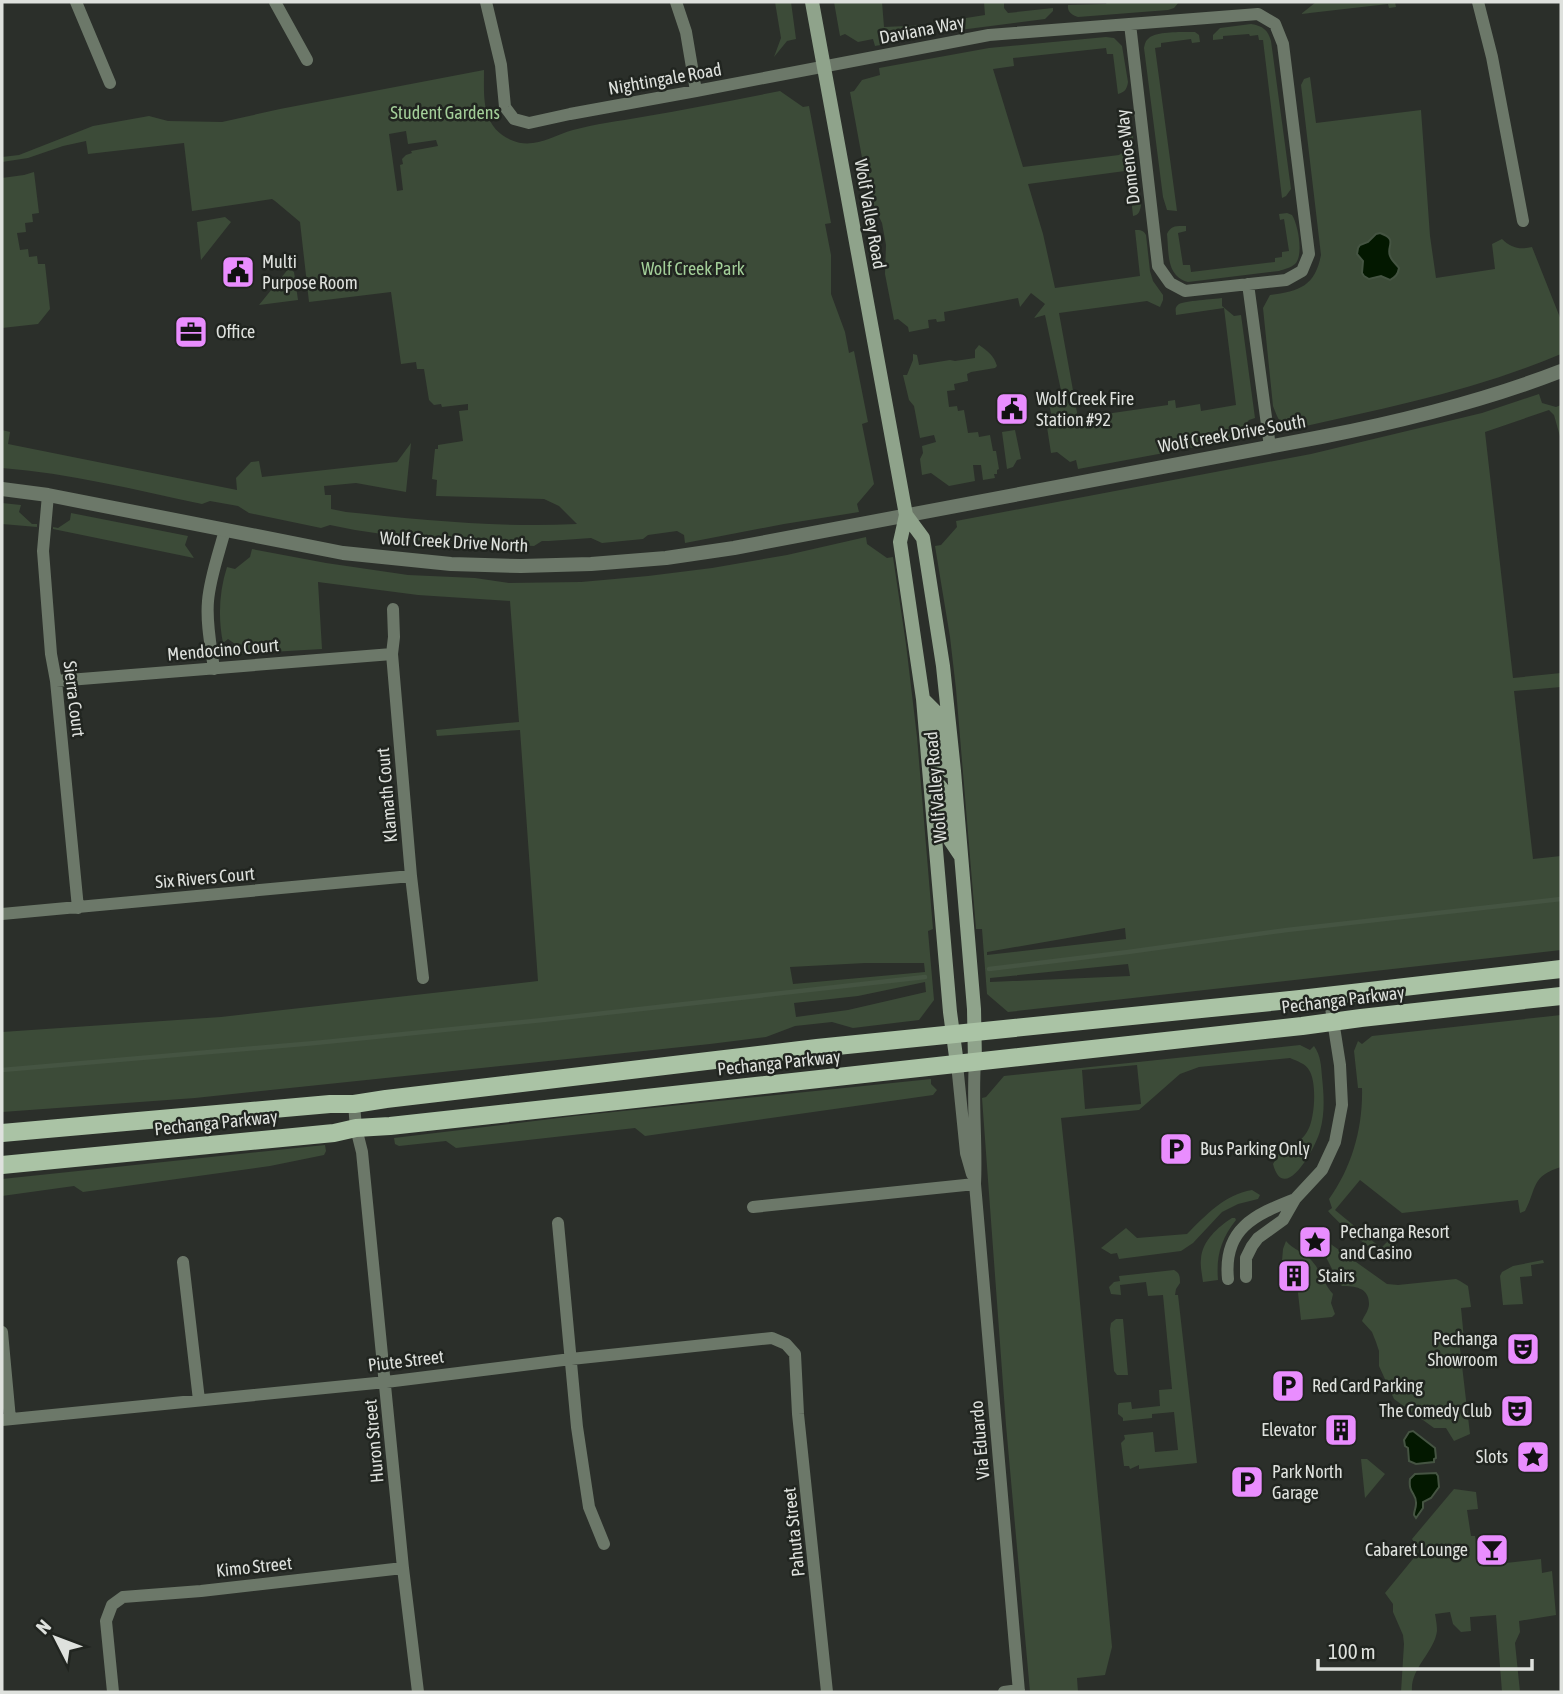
<svg xmlns="http://www.w3.org/2000/svg" width="1563" height="1694" font-family="'Asap Condensed',sans-serif">
<rect width="100%" height="100%" fill="#2b2f2a"/>
<!-- green -->
<path fill="#3c4b38" fill-rule="evenodd" d="M775 2H791L796 39 787 41 774 57 781 38Z
M834 2H882L884 27 929 25 928 31 924 37 875 46 873 39 858 42 845 34 840 36Z
M984 2H1004V8L1008 13 1053 8V11L1045 19 952 31 947 29 941 22 985 15Z
M1107 2H1179L1174 8 1168 10 1078 17C1072 15 1067 12 1068 5L1106 4Z
M1316 2H1395L1396 7 1389 8 1388 4 1301 14Z
M1251 24C1263 26 1268 30 1271 41L1291 189 1286 196 1282 198 1263 40H1259L1258 35 1250 36 1249 34 1223 36V39L1213 40V35L1220 28Z
M1195 32 1199 35 1200 42 1192 43 1191 39 1161 43V47L1155 48 1177 211 1167 210 1163 197 1144 48C1145 44 1145 41 1149 38 1156 31 1185 32 1195 32Z
M1106 37 1114 38 1122 46 1128 82C1127 89 1125 92 1118 94L1113 54H1107L1106 48 1013 58 1014 66 993 69 1023 167 1119 155 1123 152 1125 147 1121 108 1128 109 1130 112 1141 205C1140 211 1139 215 1133 216L1129 178H1126L1125 171 1028 184 1043 234 1055 288 1140 276 1135 230C1141 230 1143 230 1146 235L1150 271 1153 281 1163 295V300L1160 307 1147 301 1059 313 1078 418 1168 405V401L1175 400 1176 408 1200 404 1201 411 1236 405 1224 308 1176 315C1176 310 1174 308 1179 304 1184 301 1214 299 1222 298V306L1234 316 1241 315 1255 418 1249 420 1238 432 1239 439 1078 469 1076 460 1070 462 1057 452 1051 453 1047 427 1051 426 1050 423 1053 422 1049 404 1063 400 1045 315 1034 318 1045 304 1031 293 1020 307 1018 298 944 312 945 321 937 322 936 319 928 320 929 328 909 332 908 327 898 319 894 320 885 274 886 245 882 223 869 196 850 92 854 91 862 80 880 75 879 68 989 48Z
M484 70C484 98 481 126 511 140 533 150 552 136 573 130 595 124 619 121 642 117 688 109 734 100 780 91L803 107 809 106 831 223 825 224 831 255V294L845 332 849 353 854 351 868 422 862 424 874 484 857 504 859 512 784 524 685 543 684 535 677 531 648 535 643 539 602 543 591 538 549 541H542L534 546 387 539 382 534 355 530 330 525 321 528 249 513 238 506 210 501 202 504C136 490 69 473 2 468V430L10 432 8 444 237 490 236 478 251 462 259 461 262 477 397 462 411 443 406 492 356 483 324 486 325 495H331V509L346 512C423 520 500 528 577 524L559 506 544 499 436 496 437 480 432 479 435 449H438V445L463 441 459 411 468 410V404L442 407 441 404 434 405 429 400 424 369H417L416 362 401 364 391 292 309 302 300 222 275 201 272 199 192 211 184 143 88 154 86 141 63 146 28 158 2 162V157L19 155 93 126 149 116 168 121 222 122 280 109ZM406 131 408 144 436 140 438 146 411 151 412 153 406 155 402 159 403 164 400 165 403 190 397 191 389 134Z
M1310 77 1316 123 1421 110 1430 236 1436 278 1495 269 1492 244 1502 239C1511 248 1520 250 1532 247L1561 320V354C1477 390 1386 408 1297 428 1280 427 1279 421 1273 406L1263 308 1270 295C1300 291 1315 286 1321 255L1301 85 1304 79Z
M34 172 39 213 32 214 33 222 25 223 26 232 17 233 20 250 28 249 29 257 37 256 38 264H45L50 309 38 324 2 328V178L24 175Z
M1287 213 1292 215C1298 224 1304 256 1295 264 1291 268 1284 269 1279 271L1188 282C1166 276 1169 253 1167 234 1171 225 1177 226 1186 226V231L1178 233 1183 265H1190L1191 272 1275 262V258L1282 257V252L1289 251 1284 219 1280 220 1279 214Z
M225 217 231 222 201 260 197 222Z
M289 268 294 272 298 300 259 305Z
M979 345C988 351 994 356 997 366L995 368 971 372 967 374 968 381 954 384 955 390 947 391 949 407 957 406 958 411 964 410 968 433 978 432 979 437 990 435 993 451H996L999 469 997 470V474H994L995 478 983 480 981 465H973L975 481 949 486 931 473 922 475 920 459 923 453 922 446 936 442 934 435 920 438 914 406 909 400 903 375H907L913 360V354L917 355 919 365 950 360 955 361 975 358V350Z
M1539 394 1542 403 1556 407 1561 405V440L1554 415 1549 410 1485 432 1513 678 1561 673V687L1514 691 1533 859 1561 856V950L1008 1012 987 994 982 929H976L956 689 950 637 935 546 941 545 957 527 956 521 1311 454 1482 413ZM1125 928 1126 939 987 955V952ZM1128 964 1130 976 990 982V978Z
M1015 430 1021 459 1017 460 1013 467 1007 469 1002 432Z
M2 503 21 505 19 512 32 524H37V527L2 524Z
M71 513 188 536 185 545 194 558 53 529V527L58 528 70 520Z
M866 537 867 544 887 558 893 557 906 644 917 737 933 929 928 931 934 1000 919 1020 853 1028 832 1022 795 1026 766 1037 710 1044 195 1098 2 1112V1032L221 1017 538 981 520 730 437 736 436 730 519 722 510 601 418 595 318 582 322 649 237 654 238 646 228 639 223 643C218 618 219 592 227 567L235 569 250 557 252 549 326 563 408 575 475 578 509 583 581 582 648 576 712 568 787 555ZM865 963H924L925 972 793 984 790 967ZM925 982 926 992 848 1010 796 1017 794 1003 858 996Z
M1561 1015V1167C1531 1176 1537 1188 1525 1211L1520 1213 1518 1200 1402 1213 1360 1180 1335 1210 1381 1248 1390 1239C1398 1245 1399 1248 1399 1257 1394 1258 1393 1259 1388 1257 1373 1253 1338 1223 1328 1211L1332 1208 1329 1199C1352 1167 1363 1128 1362 1088H1358L1354 1051 1358 1041 1362 1044 1372 1036Z
M1300 1045 1310 1050 1314 1046C1321 1056 1321 1066 1322 1077 1324 1096 1325 1113 1320 1131 1316 1147 1284 1206 1273 1164 1274 1163 1277 1156 1278 1154 1288 1145 1301 1144 1308 1130 1315 1117 1317 1082 1309 1070 1306 1064 1297 1061 1290 1058L1199 1067 1180 1074 1139 1110 1061 1118 1075 1249 1112 1647 1105 1675 1077 1678 1078 1692H1030L1006 1425 982 1098 986 1097 1004 1076ZM1137 1065 1141 1104 1085 1109 1082 1070Z
M931 1079V1084L937 1090 933 1095 645 1136 635 1128 456 1148 446 1141 399 1146 395 1144 394 1138 575 1116Z
M325 1145 326 1151 324 1155 270 1166 83 1192 74 1186 2 1196V1179Z
M1252 1190 1260 1195 1258 1199 1238 1204 1222 1212 1193 1243 1181 1251 1119 1259 1117 1253 1111 1254 1101 1248 1126 1228 1137 1238 1187 1234C1206 1215 1224 1195 1252 1190Z
M1232 1218H1235L1236 1220C1221 1239 1216 1256 1218 1280L1203 1282C1202 1274 1200 1266 1201 1259 1202 1241 1218 1227 1232 1218Z
M1318 1235 1387 1284 1398 1285 1456 1279 1460 1281 1468 1286 1471 1307 1461 1308 1464 1339 1459 1340 1470 1434 1454 1441 1446 1428H1434L1394 1399 1379 1366V1351L1376 1342 1372 1332 1362 1321C1364 1316 1369 1310 1369 1304 1369 1287 1354 1286 1342 1286L1339 1283 1323 1251 1315 1241Z
M1286 1241C1293 1250 1304 1251 1312 1261 1321 1271 1323 1283 1333 1294L1331 1303 1335 1314 1332 1317 1301 1320 1297 1284 1303 1283C1301 1274 1295 1269 1286 1268V1272L1281 1273 1283 1249Z
M1543 1260 1544 1263 1531 1265 1532 1276 1520 1277 1523 1304 1503 1305 1500 1276 1502 1272 1513 1266Z
M1174 1270C1180 1273 1180 1277 1180 1283L1176 1289 1175 1295H1178L1197 1463 1139 1469V1465L1130 1469 1129 1466H1124L1121 1443 1125 1439 1124 1435 1153 1432 1155 1452 1178 1450 1174 1412 1152 1414V1418L1123 1421V1418L1118 1414V1405L1119 1403 1131 1402 1132 1409 1160 1406 1159 1390 1172 1389 1163 1295 1148 1296 1146 1282 1120 1285 1121 1295 1111 1294 1109 1287 1114 1282 1120 1281 1119 1276Z
M1116 1319H1123L1128 1375H1117L1114 1371 1110 1329 1111 1323Z
M1361 1459H1367L1385 1474 1365 1498Z
M1454 1489 1476 1492 1478 1509 1467 1510 1471 1536H1475L1479 1566 1541 1559 1542 1573 1552 1571 1556 1615 1519 1621 1520 1632 1515 1643 1520 1692H1502L1496 1615 1470 1617 1471 1631 1461 1632 1453 1624 1450 1612 1435 1614C1436 1620 1437 1625 1437 1631 1434 1653 1410 1668 1412 1692H1401L1404 1644 1403 1635 1393 1612V1604L1385 1593 1417 1554V1547L1412 1539Z"/>
<!-- water -->
<path fill="#031800" stroke="#455442" stroke-width="2" d="M1380 233C1400 240 1384 247 1391 258 1393 262 1397 265 1399 268 1398 275 1395 277 1390 280L1381 276 1369 279 1364 276 1362 273 1363 261 1357 254 1358 248 1360 245 1368 242 1376 234Z
M1413 1431 1435 1448 1436 1458 1434 1459V1462L1416 1464 1409 1461 1408 1448 1405 1446 1404 1440 1409 1432Z
M1436 1473 1438 1476 1439 1487 1431 1498 1423 1502V1508L1416 1518 1414 1515C1414 1511 1416 1508 1416 1504 1417 1493 1408 1494 1410 1479L1415 1474Z"/>
<g fill="none" stroke-linecap="round" stroke-linejoin="round">
<!-- stream -->
<path stroke="#455442" stroke-width="4.5" d="M989 969 1128 952 1287 930 1561 899
M2 1070 315 1043 543 1020 925 977"/>
<!-- minor -->
<path stroke="#6c7869" stroke-width="12" d="M76 2 110 83
M275 2 307 60
M486 2 501 65 505 107 514 119 529 123 570 114 696 91 989 35 1258 14 1275 24 1283 44 1309 254 1302 271 1286 280 1185 291 1170 283 1158 266 1130 24
M676 2 686 32 696 91
M1478 2 1492 57 1523 221
M1248 284 1270 447
M48 495 43 551 51 654 56 681 78 908
M393 609 394 637 392 654 411 876 423 978
M214 669C211 647 206 623 208 601 210 577 219 553 225 530
M56 681 392 654
M2 914 411 876
M975 1062C972 1103 977 1143 975 1184L1019 1692
M957 1064 966 1153 972 1174
M354 1104 356 1128 362 1152 403 1568 418 1692
M753 1207 975 1184
M558 1223 577 1427 589 1507 604 1544
M183 1262 199 1400
M1246 1277V1258L1252 1246 1258 1238 1283 1220 1295 1199 1322 1170 1335 1142 1342 1105 1340 1065 1329 995
M1228 1279C1223 1229 1254 1215 1295 1199
M2 1332 10 1419
M2 1420 386 1382 571 1359 772 1338 786 1344 795 1354 798 1414 827 1692
M113 1692 106 1621 112 1605 123 1597 201 1591 403 1568
M1004 1692 1019 1690"/>
<!-- tertiary -->
<path stroke="#6c7869" stroke-width="14" d="M2 489 48 495 343 553 451 564 521 566 591 564 666 558 734 548 1321 437C1403 421 1484 401 1561 371"/>
<!-- secondary -->
<path stroke="#8fa38b" stroke-width="14" d="M812 2 906 515 900 542 923 699 950 1012 957 1064
M906 515 923 538 943 666 954 771 974 1009 975 1062
M923 699 936 712 943 765 948 771 952 772 954 771
M932 786 935 784 940 786 944 791 950 840 960 855"/>
<!-- primary -->
<path stroke="#aac3a5" stroke-width="18" d="M2 1133 330 1104H354L386 1099 817 1048 1300 999 1561 969
M2 1165 334 1133 356 1128 390 1126 1302 1026 1361 1018 1561 996"/>
</g>
<!-- icons -->
<defs>
<symbol id="civic-square" viewBox="-11 -11 22 22"><rect x="-9" y="-9" width="18" height="18" rx="4" fill="#e98dfe" stroke="#212520"/><path d="M-.6-6.5H3V-4.5H.6V-3L4-1V1h2V6H-6V1h2V-1L-.6-3ZM-1.2 2.5V6h2.4V2.5Z" fill="#111"/></symbol>
<symbol id="office-square" viewBox="-11 -11 22 22"><rect x="-9" y="-9" width="18" height="18" rx="4" fill="#e98dfe" stroke="#212520"/><path d="M-6-3h4V-5.5h4V-3h4V5H-6ZM-1-4.5V-3h2v-1.5ZM-6 0V1H6V0Z" fill="#111"/></symbol>
<symbol id="parking-square" viewBox="-11 -11 22 22"><rect x="-9" y="-9" width="18" height="18" rx="4" fill="#e98dfe" stroke="#212520"/><path d="M-3.5-5.5H1a3.5 3.5 0 0 1 0 7H-1V5.5H-3.5ZM-1-3.4V-.6H.8a1.4 1.4 0 0 0 0-2.8Z" fill="#111"/></symbol>
<symbol id="sight-square" viewBox="-11 -11 22 22"><rect x="-9" y="-9" width="18" height="18" rx="4" fill="#e98dfe" stroke="#212520"/><path d="M0-6L1.8-2.2L6-1.7L2.9 1.2L3.7 5.4L0 3.3L-3.7 5.4L-2.9 1.2L-6-1.7L-1.8-2.2Z" fill="#111"/></symbol>
<symbol id="building-square" viewBox="-11 -11 22 22"><rect x="-9" y="-9" width="18" height="18" rx="4" fill="#e98dfe" stroke="#212520"/><path d="M-4-6H4V6H1V3H-1V6H-4ZM-2.5-4.3h1.7v1.8h-1.7ZM.8-4.3h1.7v1.8H.8ZM-2.5-1h1.7V.8h-1.7ZM.8-1h1.7V.8H.8Z" fill="#111"/></symbol>
<symbol id="theatre-square" viewBox="-11 -11 22 22"><rect x="-9" y="-9" width="18" height="18" rx="4" fill="#e98dfe" stroke="#212520"/><path d="M-5-5.5Q0-4 5-5.5V0Q5 5 0 6Q-5 5-5 0ZM-3.3-2.5H-1v1.5H-3.3ZM1-2.5H3.3v1.5H1ZM-2.8 1Q0 5.5 2.8 1Z" fill="#111"/></symbol>
<symbol id="bar-square" viewBox="-11 -11 22 22"><rect x="-9" y="-9" width="18" height="18" rx="4" fill="#e98dfe" stroke="#212520"/><path d="M-6-5H6L.8 .8V4.5H3.5V6h-7V4.5H-.8V.8Z" fill="#111"/></symbol>
</defs>
<g fill-rule="evenodd">
<use href="#civic-square" x="219" y="253" width="38" height="38"/>
<use href="#office-square" x="172" y="313" width="38" height="38"/>
<use href="#civic-square" x="993" y="390" width="38" height="38"/>
<use href="#parking-square" x="1157" y="1130" width="38" height="38"/>
<use href="#sight-square" x="1296" y="1223" width="38" height="38"/>
<use href="#building-square" x="1275" y="1257" width="38" height="38"/>
<use href="#theatre-square" x="1504" y="1330" width="38" height="38"/>
<use href="#parking-square" x="1269" y="1367" width="38" height="38"/>
<use href="#theatre-square" x="1498" y="1392" width="38" height="38"/>
<use href="#building-square" x="1322" y="1411" width="38" height="38"/>
<use href="#sight-square" x="1514" y="1438" width="38" height="38"/>
<use href="#parking-square" x="1228" y="1463" width="38" height="38"/>
<use href="#bar-square" x="1473" y="1531" width="38" height="38"/>
</g>
<g text-anchor="middle" stroke-width="5" stroke-linejoin="round" paint-order="stroke">
<!-- street labels -->
<g font-size="18" fill="#dee1dd" stroke="#212520">
<text transform="translate(922 30) rotate(-11)" y="6">Daviana Way</text>
<text transform="translate(665 79) rotate(-10)" y="6">Nightingale Road</text>
<text transform="translate(1128 157) rotate(-97)" y="6">Domenoe Way</text>
<text transform="translate(870 214) rotate(80)" y="6">Wolf Valley Road</text>
<text transform="translate(1232 434) rotate(-10)" y="6">Wolf Creek Drive South</text>
<text transform="translate(454 542) rotate(3)" y="6">Wolf Creek Drive North</text>
<text transform="translate(223 650) rotate(-5)" y="6">Mendocino Court</text>
<text transform="translate(74 699) rotate(83)" y="6">Sierra Court</text>
<text transform="translate(936 787) rotate(-95)" y="6">Wolf Valley Road</text>
<text transform="translate(387 795) rotate(-95)" y="6">Klamath Court</text>
<text transform="translate(205 878) rotate(-5)" y="6">Six Rivers Court</text>
<text transform="translate(1343 1000) rotate(-7)" y="6">Pechanga Parkway</text>
<text transform="translate(779 1063) rotate(-6)" y="6">Pechanga Parkway</text>
<text transform="translate(216 1123) rotate(-6)" y="6">Pechanga Parkway</text>
<text transform="translate(406 1361) rotate(-7)" y="6">Piute Street</text>
<text transform="translate(980 1440) rotate(-95)" y="6">Via Eduardo</text>
<text transform="translate(374 1441) rotate(-95)" y="6">Huron Street</text>
<text transform="translate(794 1532) rotate(-96)" y="6">Pahuta Street</text>
<text transform="translate(254 1567) rotate(-6)" y="6">Kimo Street</text>
</g>
<!-- park labels -->
<g font-size="18" fill="#a3cf99" stroke="#212520">
<text x="445" y="119">Student Gardens</text>
<text x="693" y="275">Wolf Creek Park</text>
</g>
<!-- poi labels -->
<g font-size="18" fill="#dee1dd" stroke="#212520" text-anchor="start">
<text x="262" y="268">Multi<tspan x="262" dy="21">Purpose Room</tspan></text>
<text x="216" y="338">Office</text>
<text x="1036" y="405">Wolf Creek Fire<tspan x="1036" dy="21">Station #92</tspan></text>
<text x="1200" y="1155">Bus Parking Only</text>
<text x="1340" y="1238">Pechanga Resort<tspan x="1340" dy="21">and Casino</tspan></text>
<text x="1318" y="1282">Stairs</text>
<text x="1498" y="1345" text-anchor="end">Pechanga<tspan x="1498" dy="21">Showroom</tspan></text>
<text x="1312" y="1392">Red Card Parking</text>
<text x="1492" y="1417" text-anchor="end">The Comedy Club</text>
<text x="1316" y="1436" text-anchor="end">Elevator</text>
<text x="1508" y="1463" text-anchor="end">Slots</text>
<text x="1272" y="1478">Park North<tspan x="1272" dy="21">Garage</tspan></text>
<text x="1468" y="1556" text-anchor="end">Cabaret Lounge</text>
</g>
</g>
<!-- border -->
<rect width="1563" height="1694" fill="none" stroke="#dee1dd" stroke-width="7"/>
<!-- north arrow -->
<g transform="translate(56 1638) rotate(312)" stroke="#212520" stroke-width="5" paint-order="stroke">
<path d="M0-5L12 26L0 18L-12 26Z" fill="#dee1dd"/>
<text y="-10" font-size="19" font-weight="bold" text-anchor="middle" fill="#dee1dd">N</text>
</g>
<!-- scale -->
<path d="M1318 1659v10h214v-10" fill="none" stroke="#dee1dd" stroke-width="3.5"/>
<text x="1328" y="1659" font-size="21" fill="#dee1dd" stroke="#212520" stroke-width="5" paint-order="stroke">100 m</text>
</svg>
